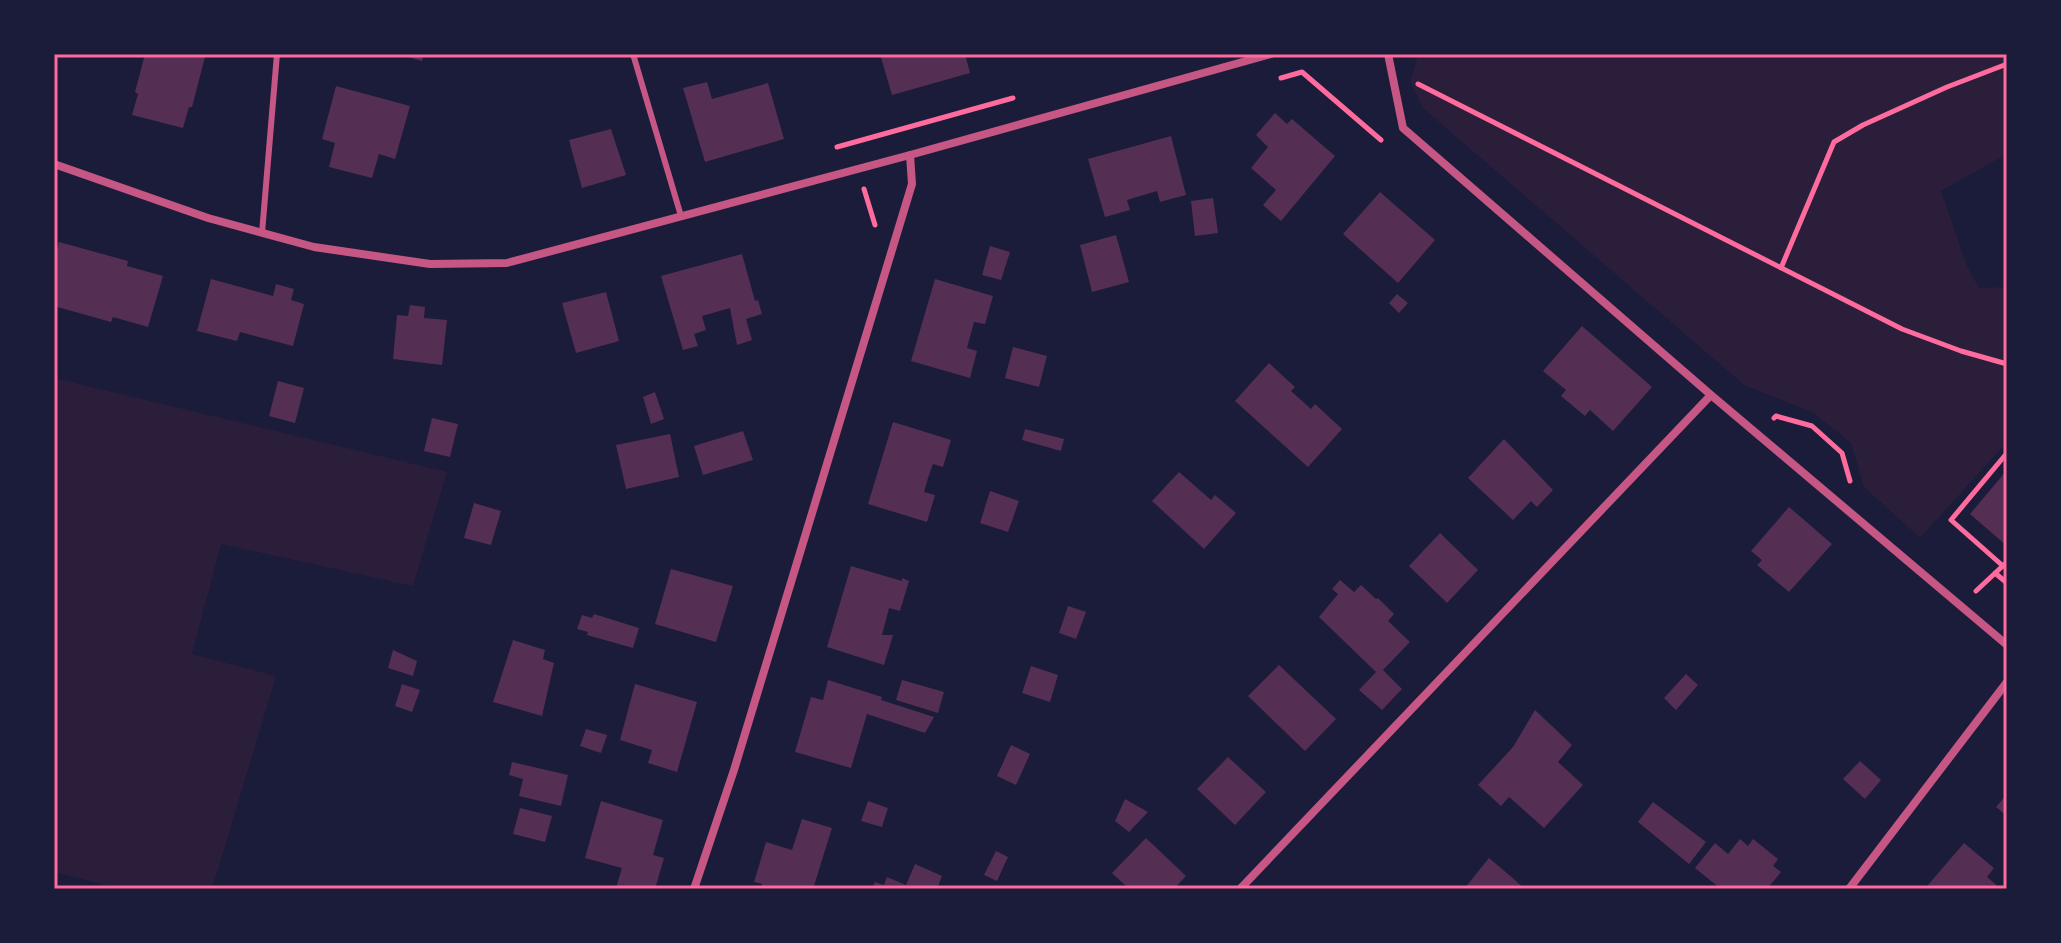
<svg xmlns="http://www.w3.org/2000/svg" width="2061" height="943" font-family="Bitter,serif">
<rect width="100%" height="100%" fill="#1b1b3a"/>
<!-- green -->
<path fill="#2a1e3b" d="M1418 54H2007V154L1941 191 1967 266 1979 288 2007 287V442L1920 538 1864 487 1851 443 1812 412 1744 385 1423 108 1410 82Z
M54 378 447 472 413 586 221 544 192 654 276 676 212 889H122L54 872Z"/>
<!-- building -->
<path fill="#542f53" d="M145 54H193L205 57 192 107H189L183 128 132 115 138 94 135 92Z
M398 54H424L422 61Z
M880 54H965L970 73 892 95Z
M707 82 712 99 768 83 784 139 705 162 683 88Z
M336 86 410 106 395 159 379 154 372 178 329 167 335 143 322 139Z
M1275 113 1287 124 1292 119 1335 156 1281 221 1263 205 1276 190 1251 168 1268 147 1256 135Z
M611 129 626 175 582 188 569 140Z
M1171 136 1186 195 1160 202 1157 191 1127 200 1130 210 1105 217 1088 159Z
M1380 192 1435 240 1398 283 1343 234Z
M1213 198 1218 233 1195 236 1191 201Z
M1116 235 1129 282 1092 292 1080 245Z
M59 242 128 261 127 266 163 276 148 327 113 317 111 322 54 306V262Z
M990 246 1010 252 1001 280 982 275Z
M742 254 755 301 758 300 762 314 746 319 752 340 737 345 730 308 702 316 706 330 694 334 698 346 683 350 661 276Z
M211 279 273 296 276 284 294 289 291 300 304 304 293 346 240 332 237 341 197 331Z
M935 279 993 296 985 324 974 322 967 348 977 351 970 378 911 361Z
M606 292 619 341 576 353 562 303Z
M1397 294 1408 303 1399 313 1389 303Z
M410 305 425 307 424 318 447 320 442 365 393 359 397 315 408 316Z
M1582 326 1652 387 1613 431 1590 410 1585 416 1561 396 1566 390 1543 371Z
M1013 347 1047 356 1039 387 1005 378Z
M1269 363 1295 387 1291 391 1311 409 1315 404 1342 429 1308 467 1235 401Z
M278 381 304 388 295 423 269 416Z
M655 392 664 419 651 424 643 397Z
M432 418 458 424 450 457 424 451Z
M893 422 951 440 943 467 933 464 928 478 924 492 935 495 927 522 868 504Z
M1025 429 1064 439 1061 451 1022 440Z
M743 431 753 460 703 475 694 446Z
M670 434 679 477 626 489 616 445Z
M1504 439 1553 490 1537 507 1531 501 1513 520 1468 478Z
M2007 470V546L1970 514Z
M1179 472 1211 500 1215 495 1236 513 1204 549 1152 501Z
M990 491 1019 501 1008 532 980 523Z
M474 503 501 511 491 545 464 538Z
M1789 507 1832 544 1789 592 1757 565 1762 560 1751 551Z
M1440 533 1478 570 1447 603 1409 566Z
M851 566 902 581V578L909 581 900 611 889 608 882 635H893L884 665 827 647Z
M671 569 733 586 716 642 655 624Z
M1340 580 1354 592 1361 585 1376 599 1378 598 1394 614 1388 621 1410 642 1383 670 1402 689 1382 710 1359 690 1376 672 1319 617 1338 594 1332 589Z
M1068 606 1086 612 1076 639 1059 633Z
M594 614 639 628 633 648 587 635 588 632 577 629 582 615 592 618Z
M513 640 545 650 543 659 554 663 542 716 493 702Z
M393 650 417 661 413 676 388 668Z
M1279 665 1336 719 1305 751 1248 696Z
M1031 666 1058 675 1050 702 1022 693Z
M1686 674 1698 685 1676 710 1664 698Z
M828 680 882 697 881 700 934 717 925 733 867 714 851 768 795 752 811 697 823 700Z
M902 680 944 692 938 713 896 700Z
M402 684 420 690 412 712 395 706Z
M635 684 697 702 677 772 648 763 652 750 620 740Z
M1535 710 1572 745 1558 762 1583 785 1544 828 1509 797 1501 806 1478 785 1513 747Z
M586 729 607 735 601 753 580 746Z
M1011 745 1030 754 1016 785 997 776Z
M1228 757 1266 792 1235 825 1197 789Z
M1860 761 1881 780 1865 799 1843 779Z
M512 762 568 775 561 806 519 796 523 779 509 775Z
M2007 794V816L1996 807Z
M1125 799 1148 812 1129 832 1115 821Z
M601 801 663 820 653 855 664 858 655 889 616 888 622 868 585 858Z
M868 801 888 808 882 827 861 821Z
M1653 802 1706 842 1689 864 1638 822Z
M520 808 552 816 545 842 513 834Z
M802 819 832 828 813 889H761L762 884 754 882 766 842 792 850Z
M1146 838 1186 876 1174 889H1129L1112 873Z
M1740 839 1748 846 1753 839 1778 859 1773 866 1781 872 1767 889H1721L1695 868 1715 843 1728 854Z
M1964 843 1994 868 1987 877 2001 889H1932L1928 885Z
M996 851 1008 857 997 881 984 875Z
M1489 858 1508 874 1525 889H1464Z
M915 864 942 876 937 889H872L875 882 884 885 887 877 906 885Z"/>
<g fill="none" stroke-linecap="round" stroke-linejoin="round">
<!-- path -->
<path stroke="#ff6b9d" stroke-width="5" d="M1281 78 1302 72 1381 140
M1418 84 1902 329 1961 351 2007 364
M837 147 1013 98
M864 189 875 225
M1781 268 1834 142 1863 125 1947 87 2007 64
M1774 418 1776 416 1812 426 1842 453 1850 481
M2003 566 1951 520 2007 453
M1995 573 2007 583
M1976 591 2007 562"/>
<!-- service -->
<path stroke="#c65784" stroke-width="6" d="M633 54 681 216
M262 233 277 54"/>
<!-- minor -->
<path stroke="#c65784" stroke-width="8" d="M1388 54 1403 128 1711 395 2007 645
M54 164 208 218 314 247 430 264 507 263 910 155 1271 54
M694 889 734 770 912 184 910 155
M1240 889 1711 395
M1849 889 2007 682"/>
</g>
<!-- border -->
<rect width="2061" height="943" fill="none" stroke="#1b1b3a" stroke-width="112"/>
<rect x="56" y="56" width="1949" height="831" fill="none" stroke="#ff6b9d" stroke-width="3"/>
</svg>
